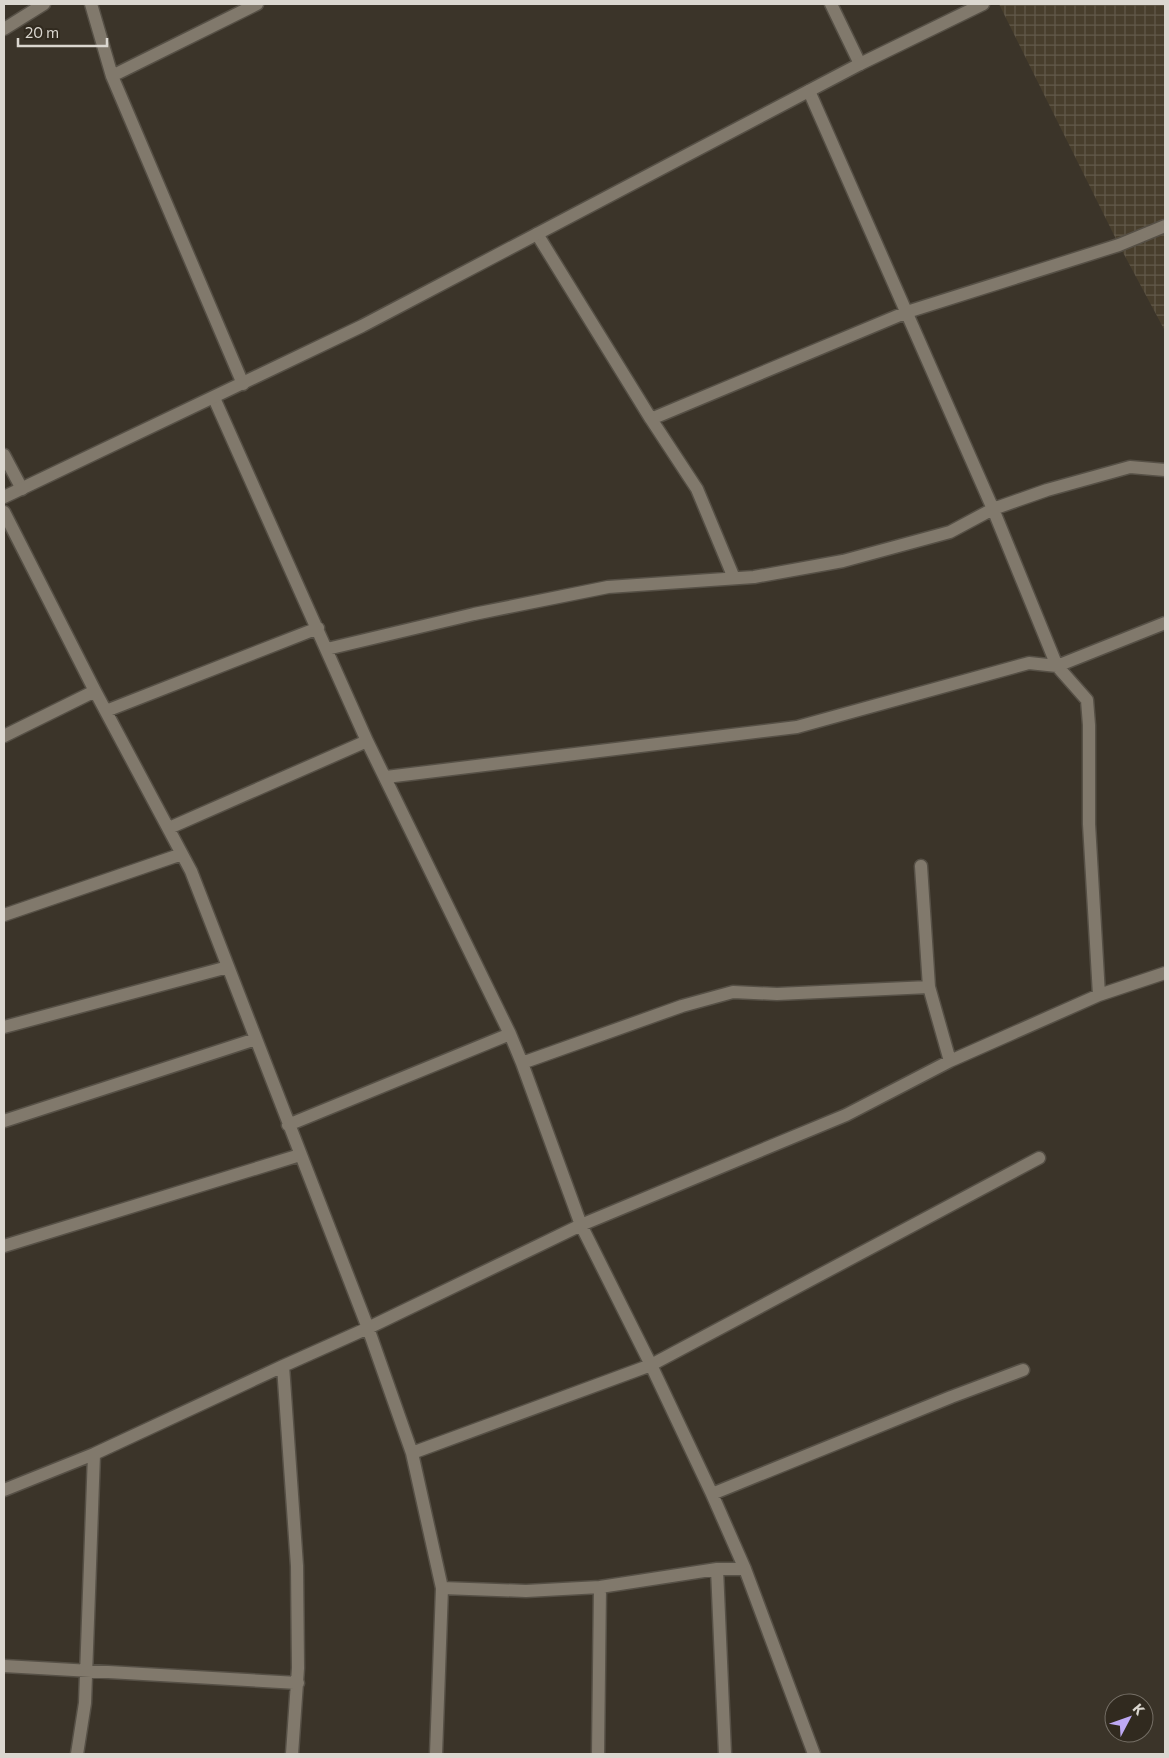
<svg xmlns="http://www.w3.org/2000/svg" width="1169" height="1758" font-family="Commissioner,sans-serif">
<defs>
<pattern id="industrial-grid" width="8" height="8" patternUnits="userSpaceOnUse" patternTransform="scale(1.25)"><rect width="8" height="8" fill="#483e2c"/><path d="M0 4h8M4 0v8" fill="none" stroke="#62594a"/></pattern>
</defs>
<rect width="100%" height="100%" fill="#3b3429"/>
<!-- industrial -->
<path fill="url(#industrial-grid)" d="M999 4H1165V331L1119 245Z"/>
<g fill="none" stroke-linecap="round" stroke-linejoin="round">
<defs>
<path id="minor" d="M91 4 112 76 243 384
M831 4 860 64
M4 29 44 4
M112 76 257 4
M809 91 993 509 1057 666 1087 700 1089 725V824L1099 995 1165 973
M537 234 651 419
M4 455 22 489
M4 512 95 691 191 871 368 1328 412 1453 651 1365 1039 1158
M734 578 697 489 651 419 907 312 1119 245 1165 226
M327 649 474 614 608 587 754 577 843 561 950 532 993 509 1047 490 1130 467 1165 470
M106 711 318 628
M4 736 95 691
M386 777 797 727 1029 663 1057 666 1165 623
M169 828 367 741 214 398
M921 866 929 987
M4 915 182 854
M4 1027 228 967
M510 1034 522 1063 581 1225 846 1115 950 1061 1099 995
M522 1063 682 1006 733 992 777 994 929 987 950 1061
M4 1121 256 1039
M288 1125 510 1034 367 741
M4 1246 300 1155
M283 1366 368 1328 581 1225 651 1365 712 1494 745 1569 814 1754
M412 1453 442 1588
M4 1490 94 1454 283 1366 297 1566 298 1668 292 1754
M712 1494 951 1397 1023 1370
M717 1569 725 1754
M4 1666 298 1683
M77 1754 85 1703 94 1454
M436 1754 442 1588 526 1591 600 1587
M598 1754 600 1587 717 1569H745"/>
<path id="tertiary" d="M4 497 362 326 860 64 983 4"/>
</defs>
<!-- minor casing -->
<use href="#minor" stroke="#565046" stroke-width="15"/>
<!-- tertiary casing -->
<use href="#tertiary" stroke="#565046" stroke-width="15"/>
<!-- minor -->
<use href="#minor" stroke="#81796c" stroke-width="12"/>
<!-- tertiary -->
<use href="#tertiary" stroke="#81796c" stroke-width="12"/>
</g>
<!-- border -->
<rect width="1169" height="1758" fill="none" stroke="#dbd7d0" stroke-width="10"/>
<!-- north arrow -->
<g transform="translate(1129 1718) rotate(49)"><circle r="24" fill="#312a1f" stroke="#756f66"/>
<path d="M0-4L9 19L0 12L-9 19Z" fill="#bea9f4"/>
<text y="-8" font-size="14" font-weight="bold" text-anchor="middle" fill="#dbd7d0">K</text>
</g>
<!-- scale -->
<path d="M18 38v8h89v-8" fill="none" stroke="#dbd7d0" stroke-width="2.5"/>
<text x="25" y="38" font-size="15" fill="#dbd7d0" stroke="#312a1f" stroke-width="4" paint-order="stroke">20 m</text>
</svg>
